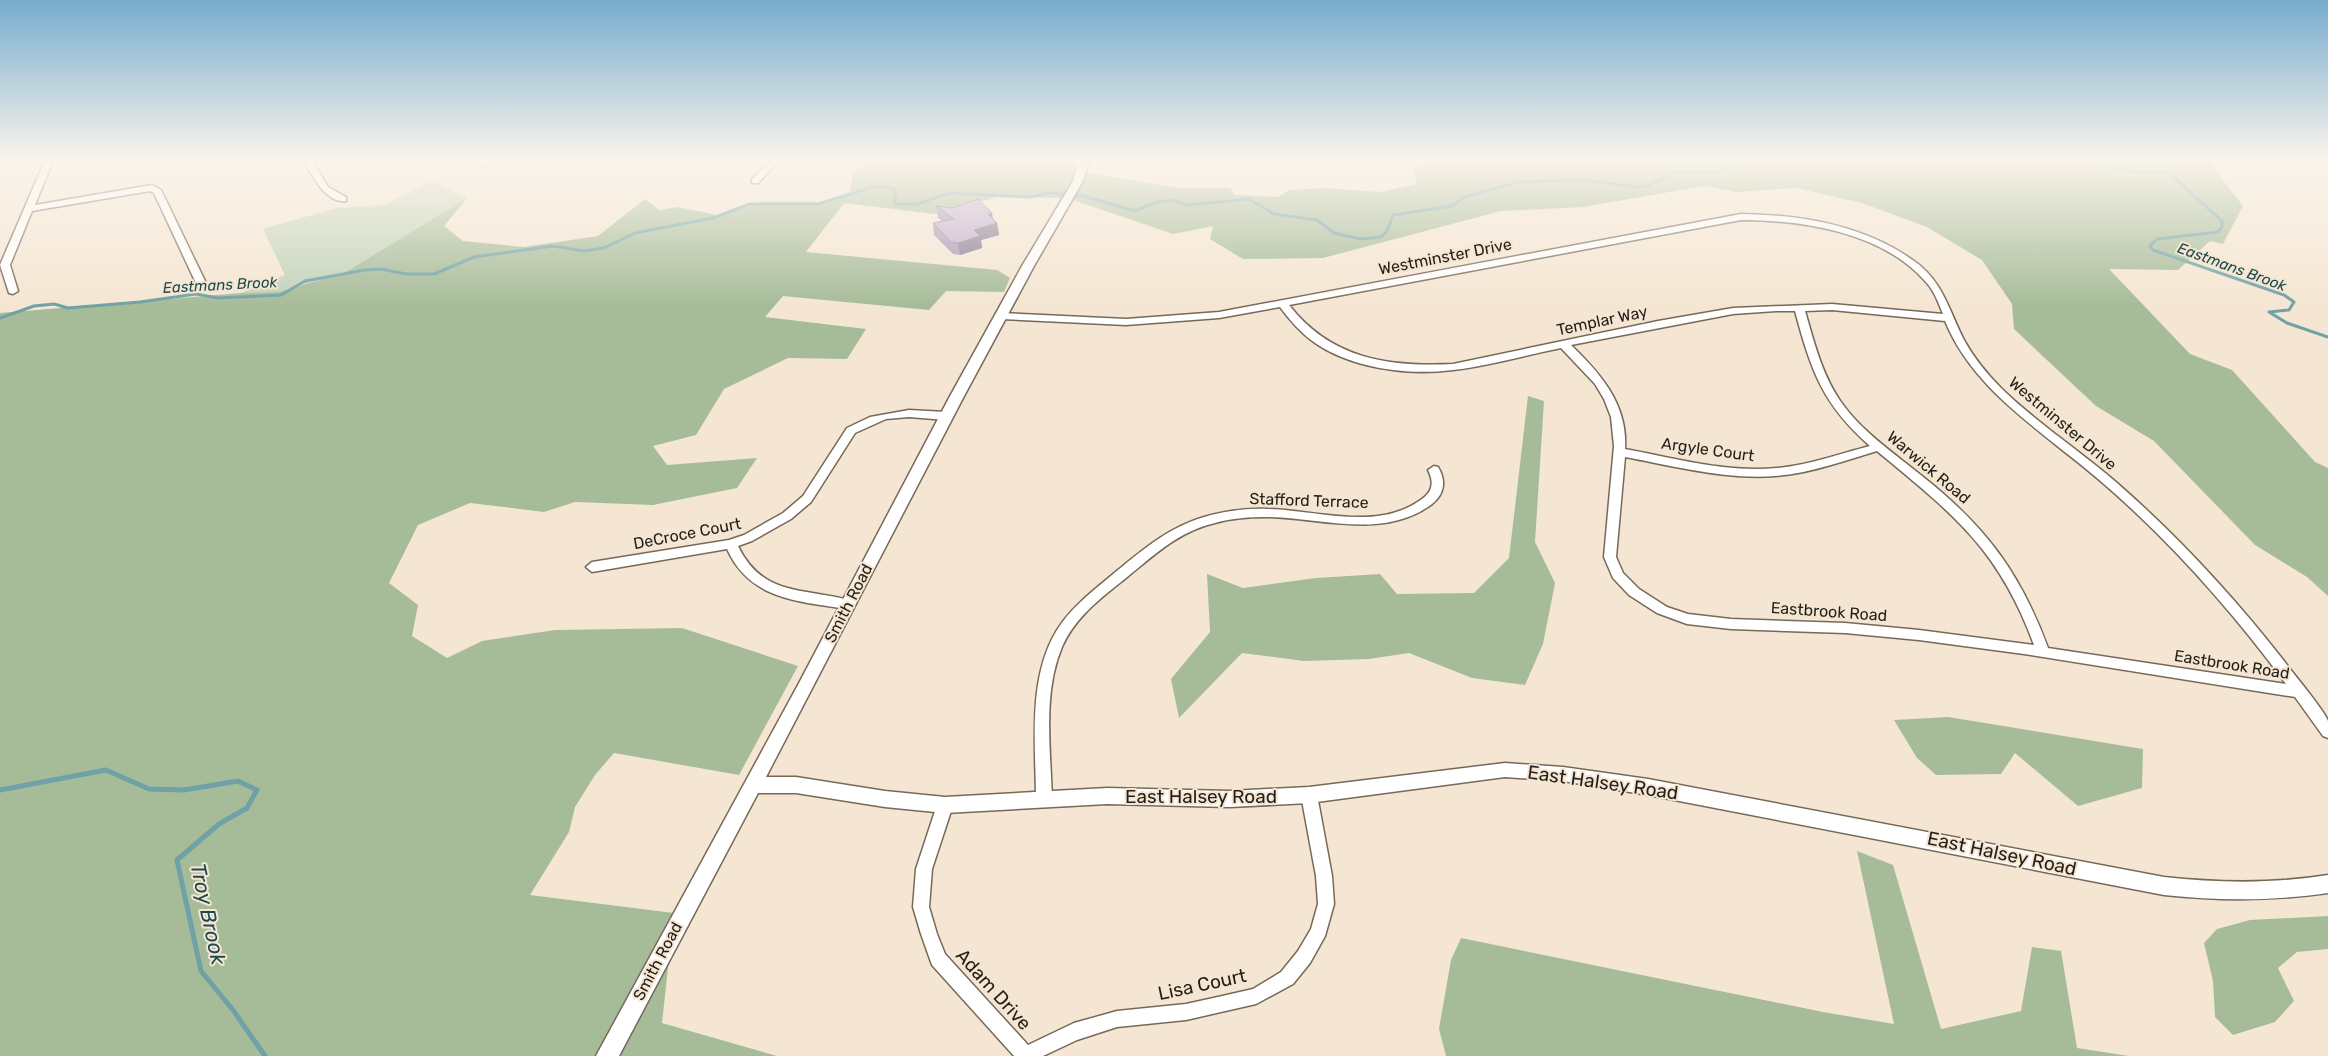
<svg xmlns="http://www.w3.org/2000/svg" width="2328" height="1056" font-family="Rubik,sans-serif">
<rect width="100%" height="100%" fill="#f5e6d3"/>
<!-- green -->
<path fill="#c3d3ba" d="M432 181 467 198 344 273 278 292 241 293 285 275 263 229 336 208 384 205Z"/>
<!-- forest -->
<path fill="#a6bc99" d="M873 158H1050L1089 173 1177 188H1230L1235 195 1278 197 1289 190 1323 188 1380 192 1417 184 1412 167 1448 158H2214L2213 167 2243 206 2223 244 2210 241 2178 270 2109 269 2190 354 2232 370 2315 462 2328 468V596L2307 577 2255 545 2154 441 2096 406 2014 329 2012 304 1982 260 1927 227 1862 203 1796 188 1736 192 1705 186 1583 207 1501 211 1323 258 1243 259 1210 239 1213 226 1173 234 1076 201 1057 198 997 197 935 214 844 203 806 252 997 270 1010 278 1004 292 946 291 929 310 783 296 765 317 866 329 847 359 788 358 724 389 696 435 653 446 667 465 757 458 737 488 653 505 575 502 544 512 470 503 418 525 389 583 418 605 412 636 447 658 482 641 555 630 682 628 798 666 739 775 614 753 595 775 575 807 569 832 530 895 674 913 662 1023 777 1056H0V313L241 293 278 292 344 273 467 198 444 226 463 241 524 247 598 236 645 199 659 210 678 207 722 216 760 202H826L850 192 853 174Z
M1528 396 1544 401 1535 542 1555 583 1543 644 1525 685 1472 678 1409 653 1369 659 1304 661 1242 653 1179 718 1171 679 1210 632 1207 574 1243 588 1316 578 1380 574 1397 594 1474 593 1509 558Z
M1948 717 2143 749 2142 788 2078 806 2015 753 2001 774 1936 775 1917 758 1894 720Z
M1857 851 1893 865 1941 1029 2021 1011 2032 947 2061 951 2077 1048 2129 1056H1446L1439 1029 1451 960 1461 938 1823 1012 1894 1024Z
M2328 916V949L2297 952 2278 968 2294 1001 2275 1022 2233 1035 2215 1017 2213 981 2204 943 2217 929 2250 920Z"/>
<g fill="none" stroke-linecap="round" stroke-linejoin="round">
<!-- stream-far1 -->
<path stroke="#6fa1a6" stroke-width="3" d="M2098 158C2116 176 2145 171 2168 172L2222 221V227L2218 232 2157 239 2150 246 2153 250 2284 295 2294 302 2289 310 2269 312 2287 323 2328 337
M0 318 34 306 54 304 68 308 140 302 196 294 218 298 281 295 305 281 365 270 381 269 406 274H434L474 257 553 246 584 251 604 248 635 233 713 218 750 204H818L876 186 895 189V204H917L950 193 1029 197 1051 193 1083 196 1135 211 1157 202 1171 200 1186 205 1249 199 1274 214 1317 220 1334 233 1360 239 1381 237 1387 231 1393 215 1452 206 1464 197 1519 182 1583 180 1638 187 1648 186 1672 173H1718L1747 158"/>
<!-- stream -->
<path stroke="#6fa1a6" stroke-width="5" d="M0 790 106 770 149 789 184 790 238 781 257 790 247 808 219 824 177 860 201 971 233 1010 265 1056"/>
<defs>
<path id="minor" d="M46 158H54L35 205 152 185 161 190 205 281 204 283H196L195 281 154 193 150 191 32 211 10 265 18 291 13 294 9 293 0 265Z
M302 158H311L328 187 346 197V201C325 204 311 173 302 158Z
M473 158H484L492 164 485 166Z
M773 158H782L758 183H752V179Z
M1282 158H1334L1330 161H1286Z
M1741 214C1802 215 1864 225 1914 261 1943 281 1949 311 1964 340 1974 358 1987 374 2002 389 2037 423 2080 451 2117 483 2179 537 2234 597 2284 661 2292 672 2325 711 2328 721 2328 726 2328 733 2328 738L2323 736 2295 697 2024 654 1919 640 1845 633 1731 629 1687 624 1657 613 1629 595 1613 578 1604 557 1614 446 1611 417 1604 399 1595 384 1561 348C1525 355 1489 366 1453 370 1407 376 1348 368 1311 340 1298 330 1289 319 1280 307L1219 318 1126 325 1001 319 996 316 1001 313 1126 319 1219 312ZM1741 220C1802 220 1882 232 1925 281 1934 290 1938 302 1943 314L1832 304 1733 308 1658 321 1453 364C1388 367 1331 359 1289 305ZM1832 310 1945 321C1968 377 2015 412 2061 449 2087 469 2112 490 2136 513 2191 565 2241 623 2286 684L2048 648C2020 572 1985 526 1922 476 1894 453 1862 432 1841 402 1822 375 1814 342 1805 311ZM1776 311H1795C1811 370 1822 404 1870 446 1839 454 1809 465 1777 468 1726 473 1675 458 1625 449 1628 405 1601 374 1571 345L1733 314ZM1877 451C1953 514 1999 549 2034 645L1919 630 1845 623 1731 619 1688 614 1667 607 1639 589 1623 573 1616 557 1625 457C1674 466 1725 480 1776 476 1811 473 1844 461 1877 451Z
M909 410 946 412 952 416 946 420 909 417 886 419 855 433 811 502 791 519 752 541 738 546C763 598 806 587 852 601L854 604 852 607 847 609C798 601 750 600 727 549L592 572 586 567 592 562 729 540 744 535 783 513 803 496 847 428 870 417Z
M1434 466 1438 467C1446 480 1445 494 1432 504 1384 540 1322 518 1267 517 1250 517 1232 518 1215 523 1179 531 1153 556 1126 578 1101 598 1075 617 1062 647 1042 694 1051 752 1052 801L1049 806 1044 807 1039 806 1036 801C1036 745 1026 673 1061 624 1076 603 1098 587 1118 570 1145 548 1170 527 1204 517 1225 511 1246 508 1268 509 1317 510 1378 532 1422 499 1433 491 1434 482 1428 470Z
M1309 789 1314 790 1317 795 1332 876 1334 904 1325 936 1310 963 1293 984 1256 1004 1186 1020 1117 1027 1077 1040 1043 1056H1014L932 965 921 934 913 907 916 869 937 805 940 800 945 799 950 800 953 805 932 869 929 907 937 934 945 954 1028 1045 1074 1023 1117 1011 1186 1004 1218 997 1253 989 1281 972 1298 951 1311 929 1318 904 1316 876 1301 795 1304 790Z"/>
<path id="tertiary" d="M1065 158C1074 158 1082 157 1088 164L1083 181 1034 266 963 398 766 777H796L885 791 945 797 1107 788 1230 791 1309 787 1505 763 1563 767 1648 779 2164 877C2220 883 2272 884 2328 875V893C2272 901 2220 901 2164 895L1648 795 1563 781 1505 777 1309 803 1230 807 1107 804 945 813 885 807 796 793H758L619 1056H596L798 685 949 398 1022 266 1073 181 1077 165Z"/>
</defs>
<!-- minor casing -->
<use href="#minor" stroke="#776959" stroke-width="3"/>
<!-- tertiary casing -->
<use href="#tertiary" stroke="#776959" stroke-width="3"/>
<!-- minor -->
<use href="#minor" fill="#fff" fill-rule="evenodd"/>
<!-- tertiary -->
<use href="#tertiary" fill="#fff" fill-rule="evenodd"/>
</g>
<!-- wall -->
<path fill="#a696b4" d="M936 206 992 213 993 219 997 223 999 235 981 240 982 248 960 255 953 254 934 235 933 223 942 221 938 218Z"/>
<!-- shaded-wall -->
<path fill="#877a92" d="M992 213 993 224 997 223 999 235 981 240 982 248 960 255 958 243 974 230 988 214Z"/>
<!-- building -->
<path fill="#c1aed1" stroke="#877a92" d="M978 199 992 213 988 214 997 223 974 230 980 236 958 243 951 242 933 223 954 219 936 206 952 208Z"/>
<!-- sky -->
<linearGradient id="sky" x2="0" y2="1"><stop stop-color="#77acce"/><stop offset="0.52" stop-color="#faf4eb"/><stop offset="1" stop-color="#faf4eb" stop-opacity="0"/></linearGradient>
<rect width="2328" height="306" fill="url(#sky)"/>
<g text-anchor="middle" stroke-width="4" stroke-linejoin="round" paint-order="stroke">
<!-- far-water labels -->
<g font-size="15" font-style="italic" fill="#1c4a4e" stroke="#f5e6d3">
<text transform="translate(2232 267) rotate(20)" y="5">Eastmans Brook</text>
<text transform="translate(220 285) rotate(-3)" y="5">Eastmans Brook</text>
</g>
<!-- street labels -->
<g font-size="16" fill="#231e17" stroke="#f5e6d3">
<text transform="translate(1445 256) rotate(-11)" y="6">Westminster Drive</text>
<text transform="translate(1602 320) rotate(-12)" y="6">Templar Way</text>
<text transform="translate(2063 423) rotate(40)" y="6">Westminster Drive</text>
<text transform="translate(1708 449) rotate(8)" y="6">Argyle Court</text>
<text transform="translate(1929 467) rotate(40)" y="6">Warwick Road</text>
<text transform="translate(1309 500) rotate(2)" y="6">Stafford Terrace</text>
<text transform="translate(687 533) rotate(-11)" y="6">DeCroce Court</text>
<text transform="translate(848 603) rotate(-63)" y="6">Smith Road</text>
<text transform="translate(1829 611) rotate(4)" y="6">Eastbrook Road</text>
<text transform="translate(2232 664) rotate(9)" y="6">Eastbrook Road</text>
<text transform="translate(657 961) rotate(-62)" y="6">Smith Road</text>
</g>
<!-- near-street labels -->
<g font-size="19" fill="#231e17" stroke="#f5e6d3">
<text transform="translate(1603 782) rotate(8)" y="7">East Halsey Road</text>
<text x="1201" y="803">East Halsey Road</text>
<text transform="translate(2002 853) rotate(12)" y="7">East Halsey Road</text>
<text transform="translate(1202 984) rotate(-12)" y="7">Lisa Court</text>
<text transform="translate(994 989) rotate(48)" y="7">Adam Drive</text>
</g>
<!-- near-water labels -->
<g font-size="21" font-style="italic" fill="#1c4a4e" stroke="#f5e6d3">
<text transform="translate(208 914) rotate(78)" y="7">Troy Brook</text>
</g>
</g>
</svg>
